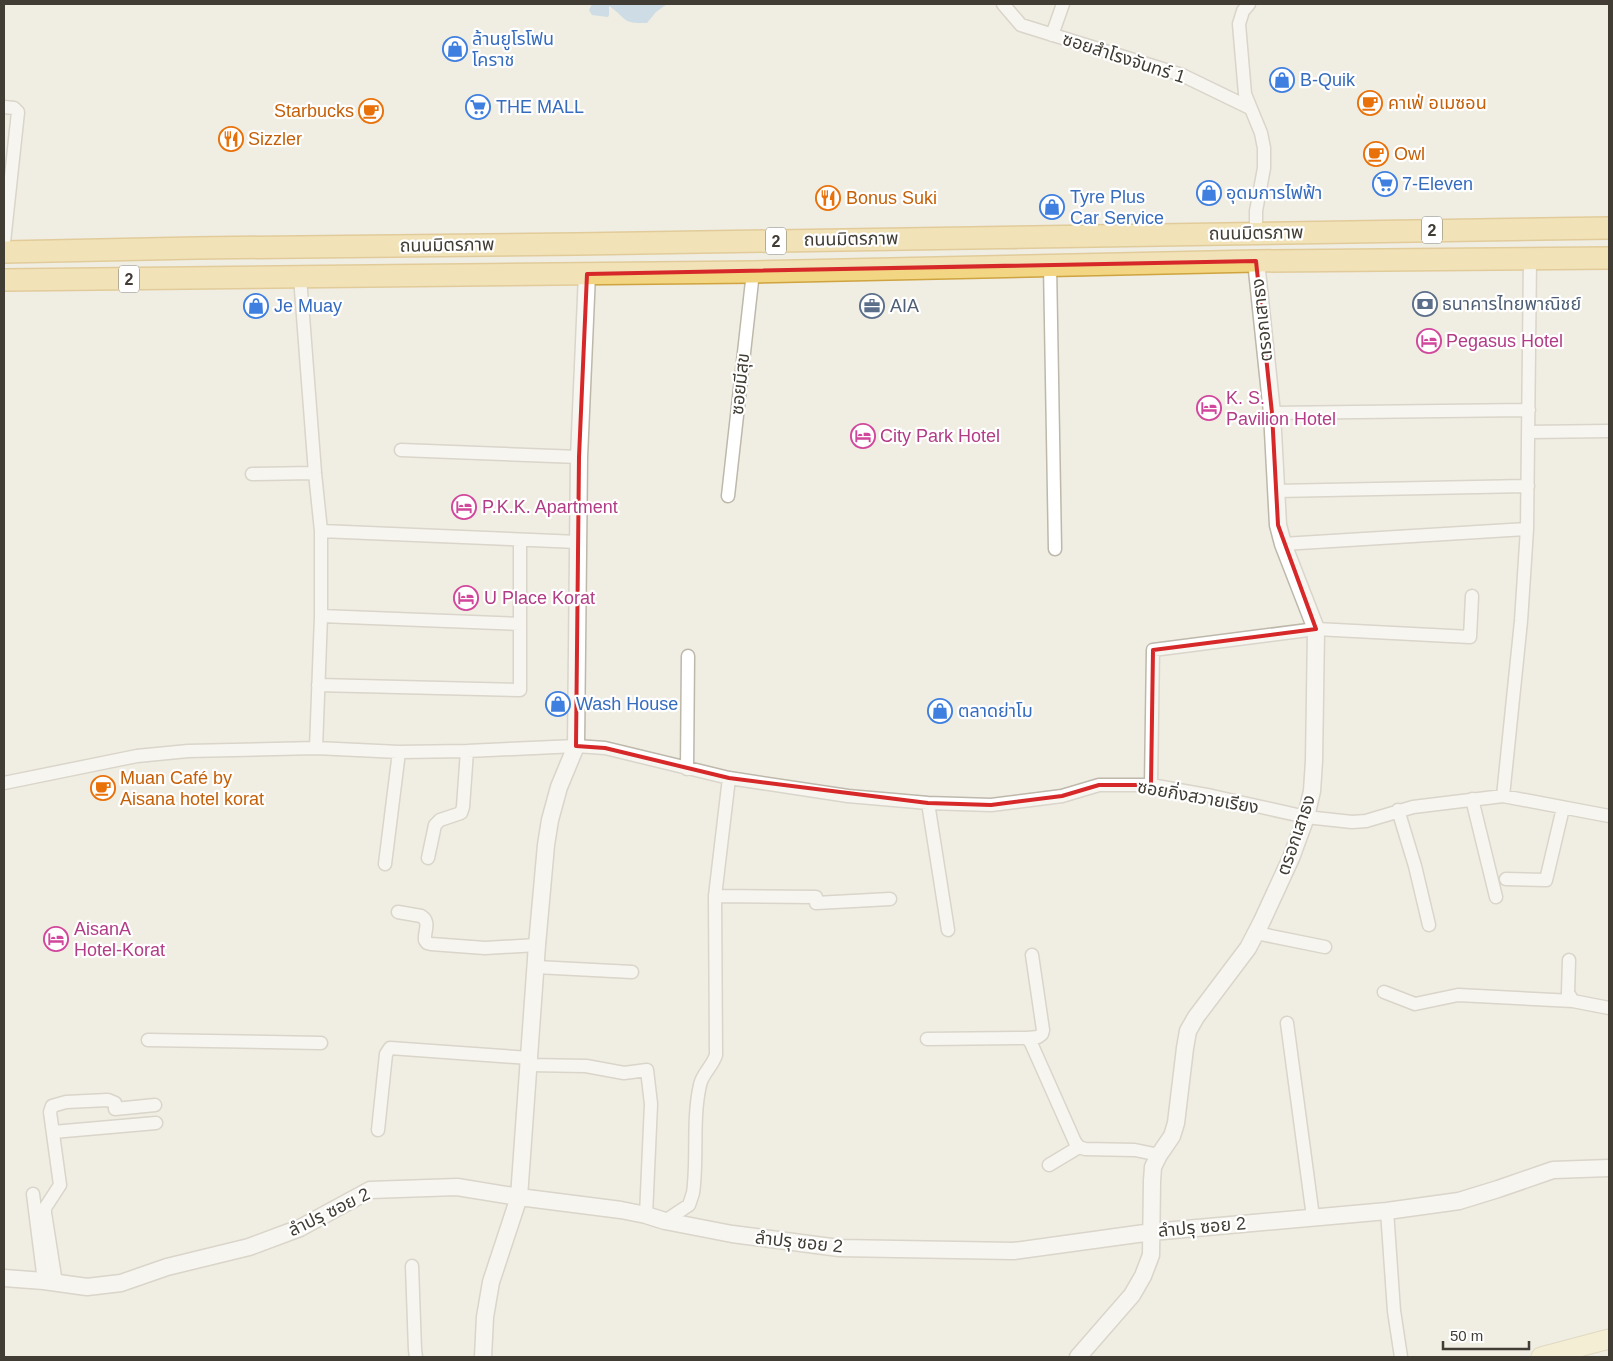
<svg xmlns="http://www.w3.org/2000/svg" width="1613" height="1361" font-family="Arial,'Noto Sans Thai',sans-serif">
<rect width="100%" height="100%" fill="#f0ede3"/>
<!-- water -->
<path fill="#a4c8e8" d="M592 4H667L656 12 647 23C621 24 627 18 609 6V15L608 17 592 15 589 10Z"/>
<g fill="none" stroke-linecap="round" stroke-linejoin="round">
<defs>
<path id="minor" d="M1003 4 1021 25 1182 75 1250 108
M1249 4 1243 11 1239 24 1245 94 1261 133 1264 148V168L1256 211V233
M1052 35 1063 4
M4 107 14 108 18 112 4 242
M1050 265 1055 549
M300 277 315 473 321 531V616L316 748
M1272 413 1529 410
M1529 432 1609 431
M401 450 579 457
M252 474 315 473
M1276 491 1528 486
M728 496 753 272
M321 531 578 542
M1283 544 1527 529
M321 616 520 624
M318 685 520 690V540
M687 769 688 656
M4 783 137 756 188 751 316 748 399 752 467 751 576 746 605 748 729 778 848 796 928 803 991 805 1062 796 1099 785H1151L1212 796 1306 817 1352 822 1366 821 1413 807 1503 796 1609 816
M1151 785 1153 650 1316 629 1470 637 1472 596
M1503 796 1521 621 1527 529 1530 258
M1472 799 1496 897
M928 803 948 930
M1398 810 1415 866 1429 925
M428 858 435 825 440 820 461 813 463 807 467 751
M385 864 399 752
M1506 879 1546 880 1563 808
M715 896 816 897
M816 903 890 899
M398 912 421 916C431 922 424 931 425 940L427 943 431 944 485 948 537 945
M1256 933 1325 947
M1569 960 1568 993 1573 1001 1609 1008
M536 967 632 972
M1384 992 1415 1004 1458 995 1573 1001
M1287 1023 1313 1217
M1027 1038 1038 1037 1042 1034 1043 1030 1032 955
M927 1039 1027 1038 1031 1043 1075 1142 1079 1147 1085 1149 1135 1150 1159 1155
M148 1040 321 1043
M529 1065 586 1066 624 1073 647 1070 651 1104 646 1215
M378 1130 386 1054 390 1048 529 1058
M53 1132 156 1123
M1049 1165 1079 1147
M33 1194 44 1281
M1387 1211 1394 1311 1401 1357
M665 1221 689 1205 693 1193C698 1158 692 1120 700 1085 702 1074 712 1067 716 1055L715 896 729 778
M412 1266 415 1350 416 1357
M56 1283 45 1213V1208L60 1185 50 1112 52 1106 66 1102 108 1100 115 1103V1109L155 1105"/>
<path id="tertiary" d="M4 1278 44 1281 87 1287 121 1283 167 1267 249 1247 300 1228 370 1190 457 1187 519 1197 621 1210 646 1215 665 1221 732 1234 839 1248 1014 1251 1152 1232 1387 1211 1459 1201 1498 1189 1553 1170 1609 1168
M483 1357 485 1317 491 1282 519 1197 537 945 546 845 550 820 559 787 576 746 579 457 587 274
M1078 1357 1132 1295 1143 1276 1151 1255 1152 1181 1153 1167 1159 1155 1172 1136 1176 1123 1185 1048 1188 1031 1196 1017 1248 948 1262 921 1291 858 1306 817 1312 791 1314 761 1316 629 1283 544 1278 525 1272 413 1256 261"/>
<path id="secondary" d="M1541 1357 1609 1339"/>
<path id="trunk" d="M4 252 196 248 577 244 1609 228
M4 280 753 272 1256 261 1609 258"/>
</defs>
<!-- minor casing -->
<use href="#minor" stroke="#bdb8aa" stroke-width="15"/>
<!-- tertiary casing -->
<use href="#tertiary" stroke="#bdb8aa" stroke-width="19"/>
<!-- secondary casing -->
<use href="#secondary" stroke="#ccc196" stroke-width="21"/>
<!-- trunk casing -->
<use href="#trunk" stroke="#cea340" stroke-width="24"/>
<!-- minor -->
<use href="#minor" stroke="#fff" stroke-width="12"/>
<!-- tertiary -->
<use href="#tertiary" stroke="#fff" stroke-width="16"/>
<!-- secondary -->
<use href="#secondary" stroke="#f9f0c4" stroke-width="19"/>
<!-- trunk -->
<use href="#trunk" stroke="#f2d683" stroke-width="21"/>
</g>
<!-- marked area -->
<path d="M0 0H1613V1361H0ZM1256 261 1272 413 1278 525 1316 629 1153 650 1151 785H1099L1062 796 991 805 928 803 729 778 605 748 576 746 579 457 587 274Z" fill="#f0ede3" fill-opacity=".55" fill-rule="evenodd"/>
<path fill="none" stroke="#d62828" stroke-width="4" stroke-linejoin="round" d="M1256 261 1272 413 1278 525 1316 629 1153 650 1151 785H1099L1062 796 991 805 928 803 729 778 605 748 576 746 579 457 587 274Z"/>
<!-- icons -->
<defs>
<symbol id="shop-ring" viewBox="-11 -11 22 22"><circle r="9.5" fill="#fff" stroke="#3f7fe0" stroke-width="1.5"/><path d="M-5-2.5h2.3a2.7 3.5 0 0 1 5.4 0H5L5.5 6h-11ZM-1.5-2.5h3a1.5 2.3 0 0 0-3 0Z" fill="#3f7fe0"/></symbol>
<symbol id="cafe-ring" viewBox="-11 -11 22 22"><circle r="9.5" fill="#fff" stroke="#e8710a" stroke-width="1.5"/><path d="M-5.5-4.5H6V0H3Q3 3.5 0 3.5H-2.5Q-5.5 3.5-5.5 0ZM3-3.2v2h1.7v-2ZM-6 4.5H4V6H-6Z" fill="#e8710a"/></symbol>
<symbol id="supermarket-ring" viewBox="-11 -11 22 22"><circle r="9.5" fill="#fff" stroke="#3f7fe0" stroke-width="1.5"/><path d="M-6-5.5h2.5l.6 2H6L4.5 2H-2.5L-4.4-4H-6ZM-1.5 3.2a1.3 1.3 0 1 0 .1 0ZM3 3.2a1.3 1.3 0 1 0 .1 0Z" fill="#3f7fe0"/></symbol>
<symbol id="restaurant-ring" viewBox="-11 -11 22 22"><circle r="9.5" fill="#fff" stroke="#e8710a" stroke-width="1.5"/><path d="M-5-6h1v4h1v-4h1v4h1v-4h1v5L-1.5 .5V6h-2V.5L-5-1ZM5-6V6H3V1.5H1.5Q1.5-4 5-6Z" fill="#e8710a"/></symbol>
<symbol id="bank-ring" viewBox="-11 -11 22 22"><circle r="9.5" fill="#fff" stroke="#5c6f8a" stroke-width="1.5"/><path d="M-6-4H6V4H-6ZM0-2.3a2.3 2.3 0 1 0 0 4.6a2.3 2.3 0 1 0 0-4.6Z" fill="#5c6f8a"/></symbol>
<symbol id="office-ring" viewBox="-11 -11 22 22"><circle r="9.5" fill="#fff" stroke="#5c6f8a" stroke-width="1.5"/><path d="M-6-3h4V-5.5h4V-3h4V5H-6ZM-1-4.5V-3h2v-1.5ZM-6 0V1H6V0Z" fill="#5c6f8a"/></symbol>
<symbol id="hotel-ring" viewBox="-11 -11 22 22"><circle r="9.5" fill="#fff" stroke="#d1479c" stroke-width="1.5"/><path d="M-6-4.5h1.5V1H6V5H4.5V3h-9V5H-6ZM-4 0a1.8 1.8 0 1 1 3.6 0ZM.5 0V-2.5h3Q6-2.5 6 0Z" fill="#d1479c"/></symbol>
</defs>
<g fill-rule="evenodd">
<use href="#shop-ring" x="441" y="35" width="28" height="28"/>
<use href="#shop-ring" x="1268" y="66" width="28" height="28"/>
<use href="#cafe-ring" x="1356" y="89" width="28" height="28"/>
<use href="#supermarket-ring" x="464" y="93" width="28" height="28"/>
<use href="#cafe-ring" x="357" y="97" width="28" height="28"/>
<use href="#restaurant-ring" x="217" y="125" width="28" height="28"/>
<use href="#cafe-ring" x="1362" y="140" width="28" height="28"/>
<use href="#supermarket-ring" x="1371" y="170" width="28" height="28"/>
<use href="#shop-ring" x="1195" y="179" width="28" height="28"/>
<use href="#restaurant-ring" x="814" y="184" width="28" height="28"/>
<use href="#shop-ring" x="1038" y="193" width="28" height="28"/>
<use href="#bank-ring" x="1411" y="290" width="28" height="28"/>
<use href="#shop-ring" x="242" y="292" width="28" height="28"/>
<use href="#office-ring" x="858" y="292" width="28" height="28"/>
<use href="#hotel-ring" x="1415" y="327" width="28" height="28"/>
<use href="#hotel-ring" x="1195" y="394" width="28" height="28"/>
<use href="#hotel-ring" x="849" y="422" width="28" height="28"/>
<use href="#hotel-ring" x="450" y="493" width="28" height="28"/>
<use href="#hotel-ring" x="452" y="584" width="28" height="28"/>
<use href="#shop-ring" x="544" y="690" width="28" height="28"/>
<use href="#shop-ring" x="926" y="697" width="28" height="28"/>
<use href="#cafe-ring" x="89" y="774" width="28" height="28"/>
<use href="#hotel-ring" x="42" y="925" width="28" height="28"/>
</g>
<g text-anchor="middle" stroke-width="4.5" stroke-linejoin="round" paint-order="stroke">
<!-- shield labels -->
<g fill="#fff" stroke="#7a7771" stroke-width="1">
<rect x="1422" y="216.5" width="20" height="27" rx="4"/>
<rect x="766" y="227.5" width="20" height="27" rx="4"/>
<rect x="119" y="265.5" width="20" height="27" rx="4"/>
</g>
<g font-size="16" font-weight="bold" fill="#413d34">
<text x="1432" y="236">2</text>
<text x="776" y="247">2</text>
<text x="129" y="285">2</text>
</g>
<!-- shop labels -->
<g font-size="18" fill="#366cbe" stroke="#fff" text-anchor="start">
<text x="472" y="45">ล้านยูโรโฟน<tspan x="472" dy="21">โคราช</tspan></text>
<text x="1300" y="86">B-Quik</text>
<text x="496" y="113">THE MALL</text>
<text x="1402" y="190">7-Eleven</text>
<text x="1226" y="199">อุดมการไฟฟ้า</text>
<text x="1070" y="203">Tyre Plus<tspan x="1070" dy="21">Car Service</tspan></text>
<text x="274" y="312">Je Muay</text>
<text x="576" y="710">Wash House</text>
<text x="958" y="717">ตลาดย่าโม</text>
</g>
<!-- street labels -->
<g font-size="18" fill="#413d34" stroke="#fff">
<text transform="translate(1124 58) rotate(18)" y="6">ซอยสำโรงจันทร์ 1</text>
<text transform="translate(1256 233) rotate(-1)" y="6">ถนนมิตรภาพ</text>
<text transform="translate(851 239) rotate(-1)" y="6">ถนนมิตรภาพ</text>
<text transform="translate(447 245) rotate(-1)" y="6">ถนนมิตรภาพ</text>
<text transform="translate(1262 320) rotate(-96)" y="6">ตรอกเสาธง</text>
<text transform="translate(740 384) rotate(-84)" y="6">ซอยมีสุข</text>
<text transform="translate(1198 797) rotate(10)" y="6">ซอยกิ่งสวายเรียง</text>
<text transform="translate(1296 835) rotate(-71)" y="6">ตรอกเสาธง</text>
<text transform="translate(329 1212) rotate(-26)" y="6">ลำปรุ ซอย 2</text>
<text transform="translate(1202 1227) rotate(-5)" y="6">ลำปรุ ซอย 2</text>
<text transform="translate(799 1242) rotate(6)" y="6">ลำปรุ ซอย 2</text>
</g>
<!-- food labels -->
<g font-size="18" fill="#c56008" stroke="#fff" text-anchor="start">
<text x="1388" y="109">คาเฟ่ อเมซอน</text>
<text x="354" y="117" text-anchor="end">Starbucks</text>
<text x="248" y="145">Sizzler</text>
<text x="1394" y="160">Owl</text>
<text x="846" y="204">Bonus Suki</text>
<text x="120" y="784">Muan Café by<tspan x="120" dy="21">Aisana hotel korat</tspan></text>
</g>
<!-- service labels -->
<g font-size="18" fill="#4e5e75" stroke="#fff" text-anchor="start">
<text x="1442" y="310">ธนาคารไทยพาณิชย์</text>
<text x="890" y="312">AIA</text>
</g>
<!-- hotel labels -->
<g font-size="18" fill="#b23c85" stroke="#fff" text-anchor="start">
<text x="1446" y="347">Pegasus Hotel</text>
<text x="1226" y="404">K. S.<tspan x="1226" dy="21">Pavilion Hotel</tspan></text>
<text x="880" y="442">City Park Hotel</text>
<text x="482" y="513">P.K.K. Apartment</text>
<text x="484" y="604">U Place Korat</text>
<text x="74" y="935">AisanA<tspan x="74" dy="21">Hotel-Korat</tspan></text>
</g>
</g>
<!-- border -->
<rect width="1613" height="1361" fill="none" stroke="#413d34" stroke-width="10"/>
<!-- scale -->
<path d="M1443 1341v8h86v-8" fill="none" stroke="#413d34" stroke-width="2.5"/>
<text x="1450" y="1341" font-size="15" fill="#413d34" stroke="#ffffff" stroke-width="4" paint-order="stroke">50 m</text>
</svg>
